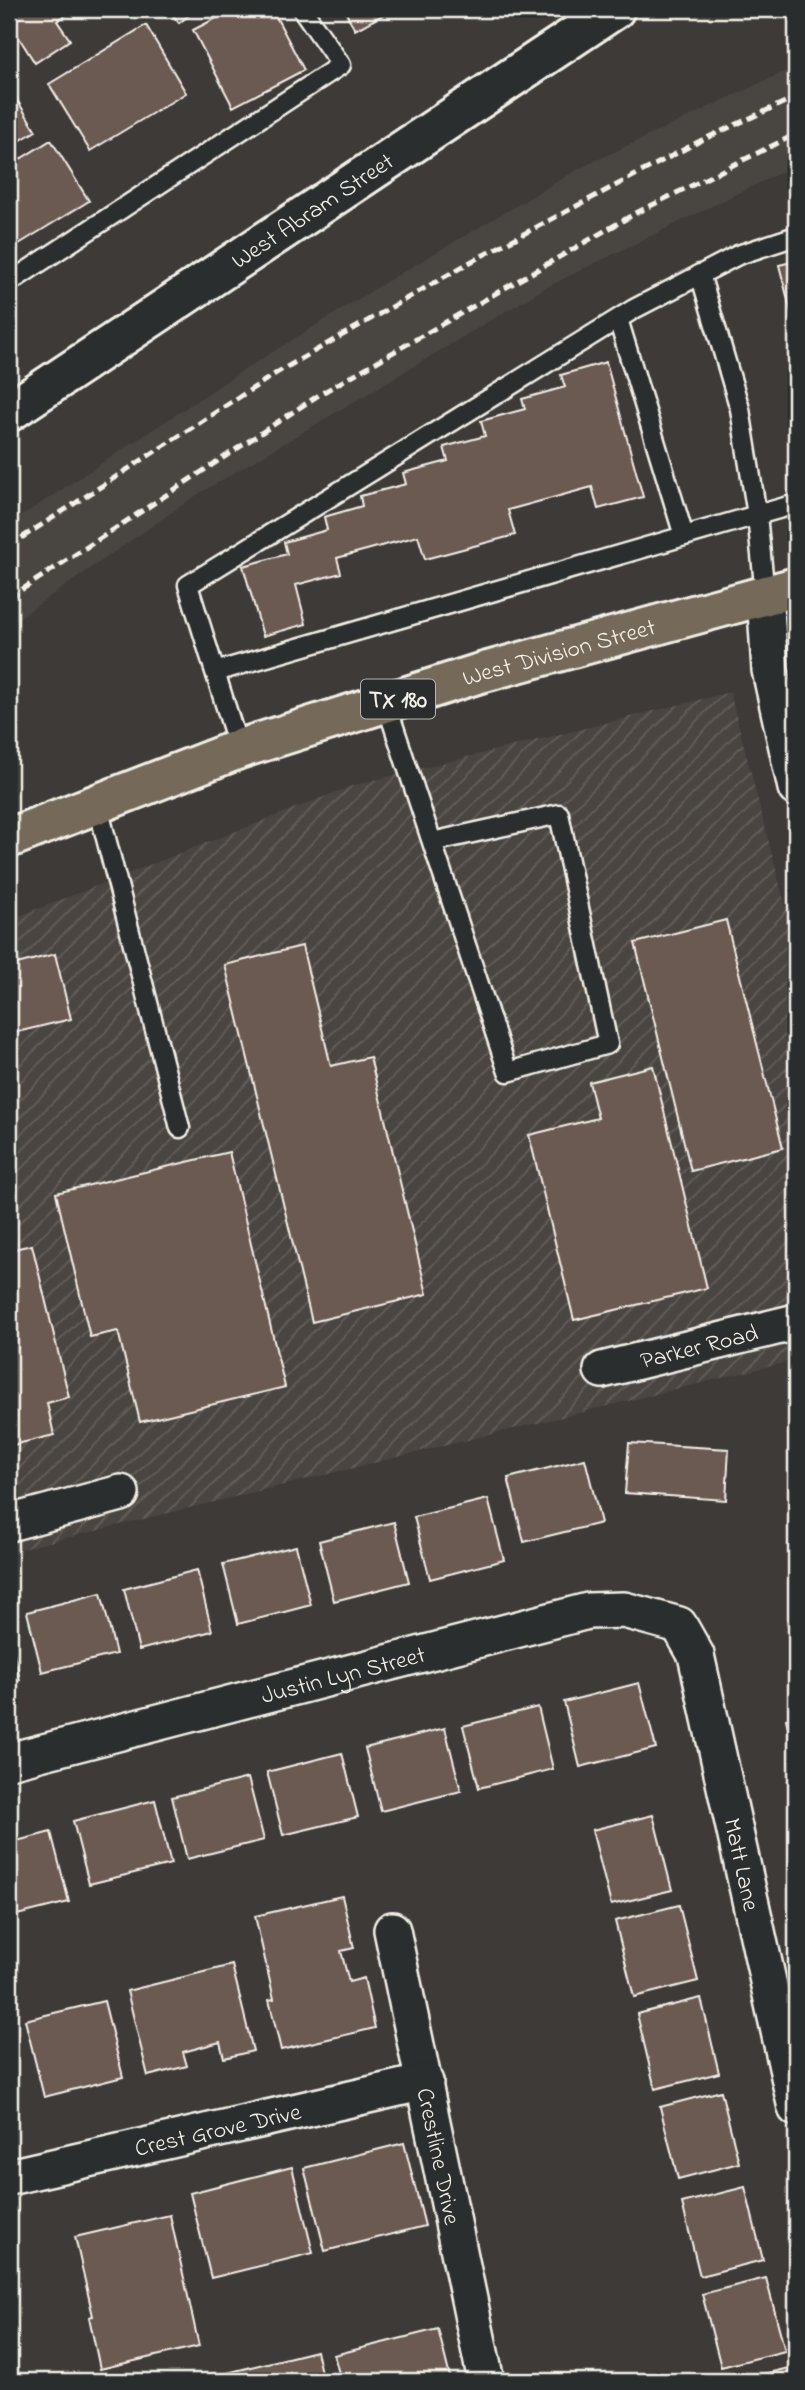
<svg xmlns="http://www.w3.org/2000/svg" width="805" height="2390" font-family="'Indie Flower',sans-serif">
<defs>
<pattern id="industrial-furrows" width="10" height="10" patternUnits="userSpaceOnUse" patternTransform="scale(1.75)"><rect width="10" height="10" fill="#4a4440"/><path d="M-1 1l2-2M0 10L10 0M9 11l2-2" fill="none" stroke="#655f5c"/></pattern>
</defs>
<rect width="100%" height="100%" fill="#3d3a38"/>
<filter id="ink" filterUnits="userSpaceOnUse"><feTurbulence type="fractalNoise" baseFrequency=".0143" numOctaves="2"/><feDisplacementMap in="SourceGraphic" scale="14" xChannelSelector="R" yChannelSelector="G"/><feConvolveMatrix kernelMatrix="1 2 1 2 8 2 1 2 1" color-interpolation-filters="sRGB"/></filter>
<g filter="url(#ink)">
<!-- built -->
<path fill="#4a4440" d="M796 66V165L547 287 197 495 9 625V524L237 374 389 280 580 168Z"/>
<!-- industrial -->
<path fill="url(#industrial-furrows)" d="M730 692 796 947V1360L9 1552V920L354 785Z"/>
<!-- building -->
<path fill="#6a5a51" stroke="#f4f1e8" stroke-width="2" d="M9 9H76L57 21 70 40 35 63 9 22Z
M168 9H197L179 23Z
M234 9H272L304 70 233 107 193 30Z
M344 9H394L355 30Z
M146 25 186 93 90 151 49 84Z
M9 87 36 131 9 147Z
M51 140 89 201 14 247 9 239V166Z
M796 261V331L779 265Z
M606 362 643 497 598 509 592 487 508 510 515 535 425 559 418 536 337 558 341 573 296 585 306 624 263 636 243 566 287 554 284 542 327 530 324 517 362 506 360 496 406 484 403 473 448 461 444 447 485 436 481 421 525 409 522 399 565 387 561 375Z
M726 920 783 1148 691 1171 635 943Z
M302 946 331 1066 370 1057 427 1294 312 1322 225 965Z
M55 954 71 1019 9 1034V966Z
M653 1066 707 1288 574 1320 529 1135 598 1118 589 1082Z
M229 1152 285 1387 140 1422 118 1331 90 1337 56 1193Z
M32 1245 69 1397 47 1403 54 1435 9 1446V1250Z
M629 1443 729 1449 726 1500 625 1493Z
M585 1459 601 1523 524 1542 508 1478Z
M488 1499 504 1560 430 1579 414 1517Z
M394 1522 409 1582 334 1601 319 1541Z
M296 1546 311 1605 238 1624 223 1564Z
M197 1570 212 1631 139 1650 124 1589Z
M101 1593 116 1654 42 1672 27 1612Z
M796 1620V1660L787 1622Z
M9 1632 20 1680 9 1683Z
M639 1683 656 1748 580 1767 564 1702Z
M538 1707 553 1769 479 1788 463 1726Z
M796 1717V1761L786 1719Z
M445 1728 461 1791 381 1811 365 1748Z
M342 1753 358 1817 283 1835 267 1772Z
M248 1778 264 1840 187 1859 172 1797Z
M155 1800 171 1864 89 1884 73 1821Z
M653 1815 672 1890 611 1905 592 1830Z
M51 1832 69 1902 9 1917V1843Z
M342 1896 354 1948 341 1951 349 1982 364 1978 375 2028 281 2050 269 2000 274 1999 255 1916Z
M679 1905 698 1981 634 1997 615 1921Z
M232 1965 253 2051 224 2058 220 2042 183 2052 187 2066 148 2076 127 1991Z
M701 1998 719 2073 655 2089 637 2014Z
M104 2001 123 2077 44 2097 25 2020Z
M721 2091 739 2163 678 2179 660 2107Z
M404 2143 425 2226 325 2251 304 2168Z
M292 2167 313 2253 211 2278 190 2193Z
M745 2187 763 2260 700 2276 682 2203Z
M170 2215 199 2346 100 2369 89 2317 93 2316 75 2237Z
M766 2278 785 2351 721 2367 702 2294Z
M438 2329 451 2381H341L334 2355Z
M316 2351 323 2381H216L215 2376Z
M789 2368 792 2381H734Z"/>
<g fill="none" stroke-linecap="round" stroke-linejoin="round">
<defs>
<path id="lane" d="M9 274 13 280 341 65 302 9
M618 319 684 536
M765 595 757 515 796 504
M215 672 757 515 740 409 700 274
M386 703 508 1072 608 1044 559 814 432 842
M239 749 188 585 634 309 738 255 796 236
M97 803 180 1128"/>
<g id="street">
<path d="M765 595 770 670 796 788"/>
<path id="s1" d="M602 1370 796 1322"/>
<path d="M9 1523 121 1493"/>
<path id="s2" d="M9 1761 588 1611 624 1610 679 1625 696 1655 796 2108"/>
<path id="s3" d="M392 1930 486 2381"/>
<path id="s4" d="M9 2177 425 2082"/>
</g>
<g id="secondary">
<path id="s5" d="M9 412 615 9"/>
</g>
<g id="primary">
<path id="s6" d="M9 838 239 749 477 674 796 587"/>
</g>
</defs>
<!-- lane casing -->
<use href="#lane" stroke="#f4f1e8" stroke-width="23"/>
<!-- street casing -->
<use href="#street" stroke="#f4f1e8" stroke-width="40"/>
<!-- secondary casing -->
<use href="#secondary" stroke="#f4f1e8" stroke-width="44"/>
<!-- primary casing -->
<use href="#primary" stroke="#f4f1e8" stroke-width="44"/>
<!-- lane -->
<use href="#lane" stroke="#2a2d2e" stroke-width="18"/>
<!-- street -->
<use href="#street" stroke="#2a2d2e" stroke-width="35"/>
<!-- secondary -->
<use href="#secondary" stroke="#2a2d2e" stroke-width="38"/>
<!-- primary -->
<use href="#primary" stroke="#746a5a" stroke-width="38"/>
<!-- rail -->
<path stroke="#f4f1e8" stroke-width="5" stroke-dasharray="10 5" stroke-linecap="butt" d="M9 546 278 372 474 260 702 140 796 97
M9 598 322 393 636 213 796 134"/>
</g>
</g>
<g text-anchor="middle" stroke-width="5" stroke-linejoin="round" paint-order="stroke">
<!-- shield labels -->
<rect fill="#2a2d2e" stroke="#b7b6b0" stroke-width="2" x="361" y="679.5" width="74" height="39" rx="5"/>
<g font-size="23" font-weight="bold" fill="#f4f1e8">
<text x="398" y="707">TX 180</text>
</g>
<!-- street labels -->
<g font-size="24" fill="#f4f1e8" stroke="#2a2d2e">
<text dy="8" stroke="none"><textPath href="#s5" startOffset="364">West Abram Street</textPath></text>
<text dy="8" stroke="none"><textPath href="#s6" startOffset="581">West Division Street</textPath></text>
<text dy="8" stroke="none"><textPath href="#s1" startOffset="100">Parker Road</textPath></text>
<text dy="8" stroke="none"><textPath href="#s2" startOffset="345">Justin Lyn Street</textPath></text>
<text dy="8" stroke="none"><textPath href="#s2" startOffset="940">Matt Lane</textPath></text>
<text dy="8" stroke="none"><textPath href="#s4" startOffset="214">Crest Grove Drive</textPath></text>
<text dy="8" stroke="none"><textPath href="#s3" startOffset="231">Crestline Drive</textPath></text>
</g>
</g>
<!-- margin -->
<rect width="805" height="2390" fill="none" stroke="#2a2d2e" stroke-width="35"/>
<rect x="18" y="18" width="770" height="2355" fill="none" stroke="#f4f1e8" stroke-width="2.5" filter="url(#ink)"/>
</svg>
